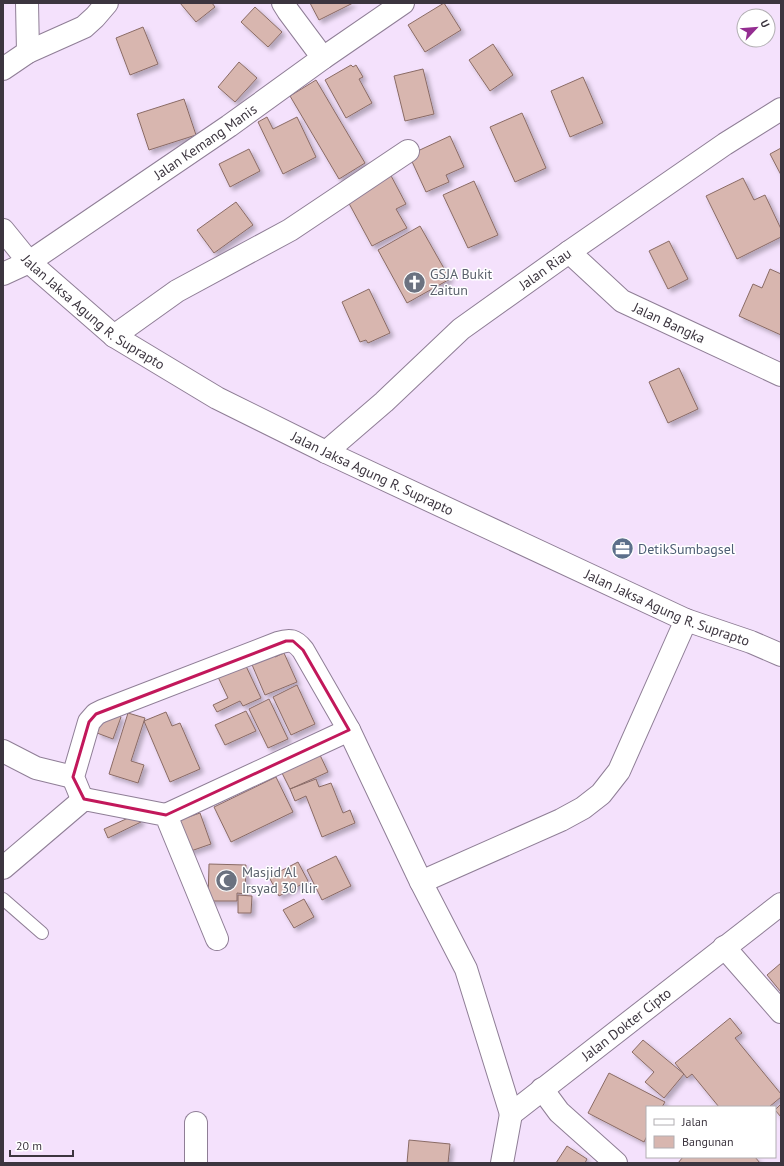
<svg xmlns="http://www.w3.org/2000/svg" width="784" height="1166" font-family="'PT Sans',sans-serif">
<defs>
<filter id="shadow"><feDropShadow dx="3.5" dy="3.5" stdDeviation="2" flood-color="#0004"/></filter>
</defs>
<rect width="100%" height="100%" fill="#f4e1fc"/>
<!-- building -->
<path fill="#d8b6af" stroke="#8a6b65" filter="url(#shadow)" d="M180 3H212L215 7 196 22Z
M310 3H353L319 20Z
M444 3 461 30 425 52 408 25Z
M255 7 282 32 268 47 241 22Z
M143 27 158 64 130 75 116 38Z
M493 44 513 75 490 91 469 60Z
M239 62 257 78 235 102 218 87Z
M351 65 353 67 356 65 363 77 359 79 372 103 346 118 325 80Z
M423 69 434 114 405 121 394 76Z
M583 77 603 123 570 137 551 91Z
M316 80 365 163 339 179 290 96Z
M184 99 196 135 149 150 137 114Z
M522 113 546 168 515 182 490 127Z
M267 117 273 129 297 117 316 157 283 174 258 122Z
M450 136 464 167 446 175 449 182 426 192 409 155Z
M781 148V175L770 154Z
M249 149 260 171 230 187 219 164Z
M389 172 406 204 396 209 407 228 372 246 345 196Z
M743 178 754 200 765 195 781 229V237L737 259 706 196Z
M474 181 498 235 468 248 443 195Z
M236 202 253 225 214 253 197 230Z
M420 226 450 279 407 303 378 250Z
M669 241 688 279 668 289 649 251Z
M770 269 781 274V335L739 316 753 284 762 288Z
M369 289 390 333 368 343 366 340 360 342 342 302Z
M679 368 698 409 668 423 649 382Z
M272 651 275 657 284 653 297 682 265 695 250 660Z
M245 664 261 698 243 706 240 701 217 712 213 705 228 698 218 677Z
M297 685 315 724 291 735 273 697Z
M269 699 288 739 268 748 249 709Z
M104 710 121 717 113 739 97 733Z
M246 711 256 731 225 745 215 725Z
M166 712 172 726 180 723 200 769 170 782 144 721Z
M128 713 145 718 131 761 144 765 138 783 109 774Z
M320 755 328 772 290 789 282 773Z
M276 777 293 812 231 842 214 807Z
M316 779 319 787 331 783 343 813 350 810 355 823 322 837 306 796 295 801 290 789Z
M200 813 211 844 188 852 177 821Z
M137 814 141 822 108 838 104 829Z
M336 856 351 886 322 900 307 870Z
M298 862 308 881 279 896 269 877Z
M209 864 246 865 245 894 237 893V901H208Z
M238 895 252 896 251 913H238Z
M304 899 314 917 294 928 283 910Z
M781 963V992L767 975Z
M730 1018 742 1033 735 1038 781 1094V1097L769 1107H719L692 1074 687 1078 675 1063Z
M643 1040 684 1074 664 1098 645 1082 654 1072 632 1052Z
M609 1073 665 1102 662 1107H647V1136L644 1142 588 1113Z
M781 1104V1117L775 1110Z
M409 1140 450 1144 448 1163H407Z
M567 1146 587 1159 585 1163H556Z
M683 1157H755L760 1163H678Z"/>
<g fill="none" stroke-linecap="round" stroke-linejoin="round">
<defs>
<path id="service" d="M3 899 42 933"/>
<g id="minor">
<path d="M27 3 28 52"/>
<path d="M283 3 288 11 323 58"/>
<path d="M3 69 28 52 84 27 95 17 107 3"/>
<path id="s1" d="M569 252 622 301 781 375"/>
<path id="s2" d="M3 274 29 262 229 126 323 58 403 3"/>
<path d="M114 336 177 291 290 230 408 151"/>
<path id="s3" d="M326 452 384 402 461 329 569 252 725 144 781 109"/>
<path d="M3 751 36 768 73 777"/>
<path d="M84 799 80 794 73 777 89 722 96 714 102 711 278 643C290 639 295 640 303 650L349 730 421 882 466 969 511 1114"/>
<path d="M166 815 349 730"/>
<path d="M3 868 84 799 166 815 217 939"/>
<path d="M421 882 561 820 583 808 601 794 619 771 686 620"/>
<path d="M724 947 781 1012"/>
<path d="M542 1089 559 1112 616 1163"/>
<path d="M196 1123V1163"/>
</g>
<g id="tertiary">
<path id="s4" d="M502 1163 511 1114 781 904"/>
</g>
<g id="secondary">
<path id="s5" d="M3 230 29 262 114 336 217 398 326 452 686 620 751 642 781 655"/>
</g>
</defs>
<!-- service casing -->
<use href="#service" stroke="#8f7e96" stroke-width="14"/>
<!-- minor casing -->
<use href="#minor" stroke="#8f7e96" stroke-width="24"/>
<!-- tertiary casing -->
<use href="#tertiary" stroke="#8f7e96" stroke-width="24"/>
<!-- secondary casing -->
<use href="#secondary" stroke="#8f7e96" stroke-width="24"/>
<!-- service -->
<use href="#service" stroke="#fff" stroke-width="12"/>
<!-- minor -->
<use href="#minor" stroke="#fff" stroke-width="22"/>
<!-- tertiary -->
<use href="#tertiary" stroke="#fff" stroke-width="22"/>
<!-- secondary -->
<use href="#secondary" stroke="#fff" stroke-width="22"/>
</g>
<!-- marked area -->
<path fill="none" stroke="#c2185b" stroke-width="3" stroke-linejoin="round" d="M286 641H293L303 650 349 730 166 815 84 799 73 777 89 722 96 714Z"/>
<!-- icons -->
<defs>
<symbol id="church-disc" viewBox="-11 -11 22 22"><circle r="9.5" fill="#6b7280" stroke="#fff"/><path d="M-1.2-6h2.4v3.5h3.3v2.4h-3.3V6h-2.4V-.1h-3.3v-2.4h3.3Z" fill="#fff"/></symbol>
<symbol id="office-disc" viewBox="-11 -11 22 22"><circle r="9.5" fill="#5c6f8a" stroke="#fff"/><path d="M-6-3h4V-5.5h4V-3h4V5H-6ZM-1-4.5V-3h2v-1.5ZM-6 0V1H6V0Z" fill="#fff"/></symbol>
<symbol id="mosque-disc" viewBox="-11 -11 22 22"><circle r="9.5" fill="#6b7280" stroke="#fff"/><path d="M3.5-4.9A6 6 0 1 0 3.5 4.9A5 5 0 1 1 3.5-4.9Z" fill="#fff"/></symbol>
</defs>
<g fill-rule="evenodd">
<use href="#church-disc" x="402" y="270" width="25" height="25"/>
<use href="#office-disc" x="610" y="536" width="25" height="25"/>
<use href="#mosque-disc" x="214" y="868" width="25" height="25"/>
</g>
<g text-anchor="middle" stroke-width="3" stroke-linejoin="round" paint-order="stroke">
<!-- street labels -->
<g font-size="14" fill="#3c353f" stroke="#fff">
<text dy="5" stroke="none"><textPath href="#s2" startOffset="242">Jalan Kemang Manis</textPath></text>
<text dy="5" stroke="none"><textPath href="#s3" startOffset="286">Jalan Riau</textPath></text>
<text dy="5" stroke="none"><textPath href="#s5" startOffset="123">Jalan Jaksa Agung R. Suprapto</textPath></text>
<text dy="5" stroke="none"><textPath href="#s1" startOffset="124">Jalan Bangka</textPath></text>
<text dy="5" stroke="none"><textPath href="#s5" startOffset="447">Jalan Jaksa Agung R. Suprapto</textPath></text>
<text dy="5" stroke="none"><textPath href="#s5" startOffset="771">Jalan Jaksa Agung R. Suprapto</textPath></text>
<text dy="5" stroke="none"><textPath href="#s4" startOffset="196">Jalan Dokter Cipto</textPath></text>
</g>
<!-- worship labels -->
<g font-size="14" fill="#5b616d" stroke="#fff" text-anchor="start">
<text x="430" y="279">GSJA Bukit<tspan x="430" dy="16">Zaitun</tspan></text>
<text x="242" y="877">Masjid Al<tspan x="242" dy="16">Irsyad 30 Ilir</tspan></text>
</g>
<!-- service labels -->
<g font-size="14" fill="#4e5e75" stroke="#fff" text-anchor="start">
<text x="638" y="554">DetikSumbagsel</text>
</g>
</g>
<!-- border -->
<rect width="784" height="1166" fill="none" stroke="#3c353f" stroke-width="8"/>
<!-- legend -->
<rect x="646" y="1106" width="130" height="52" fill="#ffffff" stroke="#b1aeb2"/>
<rect x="654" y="1119" width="20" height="6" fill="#ffffff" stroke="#b1aeb2"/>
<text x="682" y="1126" font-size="12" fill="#3c353f">Jalan</text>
<rect x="654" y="1136" width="20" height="12" fill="#d8b6af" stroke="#b1aeb2"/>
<text x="682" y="1146" font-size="12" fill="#3c353f">Bangunan</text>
<!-- north arrow -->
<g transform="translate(756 28) rotate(64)"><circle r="19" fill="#ffffff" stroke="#b1aeb2"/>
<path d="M0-3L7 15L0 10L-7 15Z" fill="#942d91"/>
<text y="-6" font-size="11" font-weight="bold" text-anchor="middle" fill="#3c353f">U</text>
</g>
<!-- scale -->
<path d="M10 1150v6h63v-6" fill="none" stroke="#3c353f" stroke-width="2"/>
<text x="16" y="1150" font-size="12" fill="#3c353f" stroke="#ffffff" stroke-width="3" paint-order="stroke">20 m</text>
</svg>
